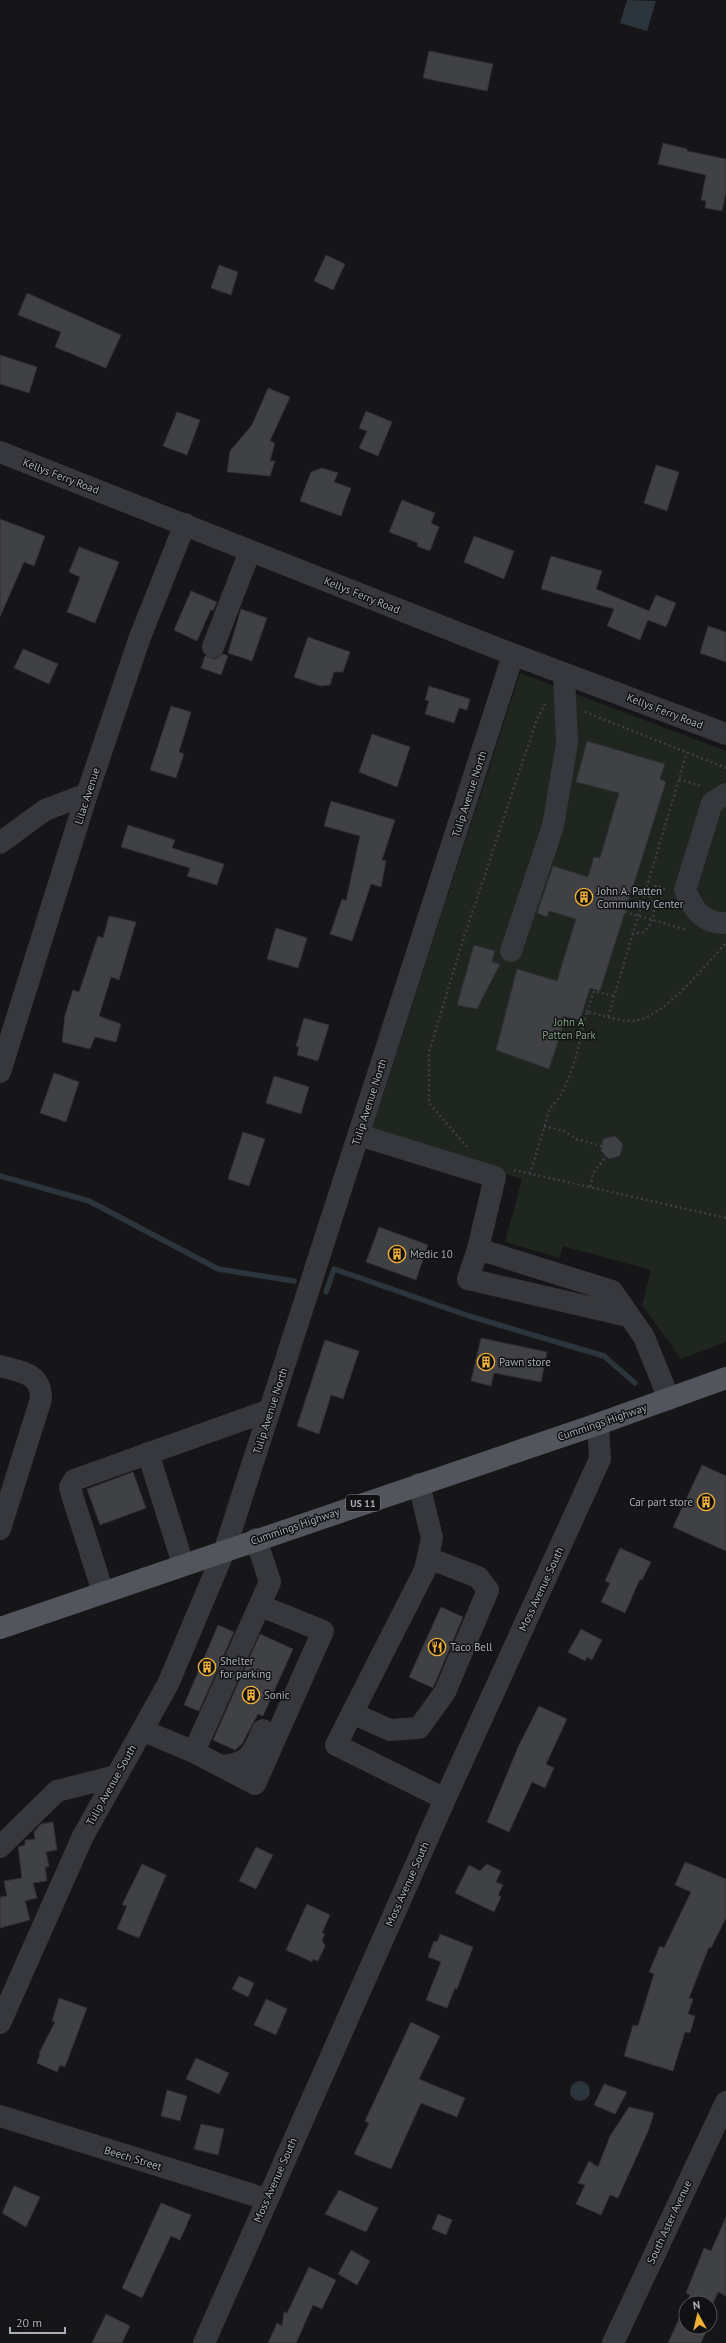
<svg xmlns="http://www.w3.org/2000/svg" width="726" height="2343" font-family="'PT Sans',sans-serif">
<rect width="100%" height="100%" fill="#161618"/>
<!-- green -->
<path fill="#1e261f" d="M520 673 726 751V1342L681 1359 642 1305 651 1270 563 1246 559 1258 505 1242 522 1179 371 1132Z"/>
<!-- water -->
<path fill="#2c353c" d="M627 0 656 1 647 31 620 23Z
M570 2091a10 10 0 1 1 20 0a10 10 0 1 1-20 0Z"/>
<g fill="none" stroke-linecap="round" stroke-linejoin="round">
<!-- stream -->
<path stroke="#2c353c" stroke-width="5.5" d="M0 1176 89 1201 218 1269 294 1281
M326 1292 334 1269 469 1316 604 1356 635 1383"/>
</g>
<!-- building -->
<path fill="#404145" stroke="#303034" d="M429 51 493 64 487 91 423 78Z
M663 143 687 149V151L726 159V192L722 211 705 208 706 201 701 200 706 175 658 164Z
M326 255 345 264 333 290 314 281Z
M219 265 238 272 231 295 211 288Z
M27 293 121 335 106 368 55 347 61 332 18 315Z
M0 355 37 367 29 393 0 384Z
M268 388 290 397 270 441 275 443 270 461H275L270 476 227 472 230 451 252 425Z
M366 411 392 422 378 456 359 448 367 431 359 428Z
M177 412 200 420 187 455 163 446Z
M656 465 679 472 667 511 644 503Z
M322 468 338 473 334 482 351 488 341 516 300 501 311 472Z
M402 500 435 513 431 523 439 527 430 551 417 546 418 543 389 532Z
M0 519 45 536 34 566 24 562 0 617Z
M474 536 514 551 504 579 464 562Z
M79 547 119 562 95 623 67 612 80 577 69 572Z
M551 556 602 571 596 589 649 611 656 595 676 603 666 627 648 620 640 640 607 626 614 609 541 589Z
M191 591 217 602 213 611 211 609 197 641 174 630Z
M241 609 267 618 252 661 228 653Z
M708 626 726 632V662L700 653Z
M308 637 350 652 343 672H334L330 685 320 686 294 677Z
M23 649 58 664 49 684 14 668Z
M223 654 228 656 221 675 201 668 205 656 215 659Z
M429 686 470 699 467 710 459 708 454 723 425 714 429 701 425 700Z
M171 706 191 712 179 752 184 754 176 778 150 770Z
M372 734 410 747 397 787 359 772Z
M587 741 665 764 660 779 666 782 600 991 590 988 580 1020 566 1017 549 1069 496 1050 517 969 557 981 576 919 549 911 547 917 537 913 553 866 588 877 594 857 600 858 619 793 576 782Z
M331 801 395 820 382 860 386 861 381 887 371 884 352 941 330 934 342 899 346 901 360 836 324 826Z
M128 825 175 840 172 848 224 864 217 885 187 876 190 868 121 847Z
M109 916 136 922 119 980 111 977 99 1016 121 1024 116 1042 95 1037 90 1049 62 1042 65 1015 73 990 79 992 98 936 103 938Z
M276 928 307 938 298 968 267 959Z
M474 945 495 951 492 962 500 964 477 1009 457 1005Z
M304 1018 329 1025 318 1061 297 1055 299 1047 296 1046Z
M54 1073 79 1082 66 1122 40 1113Z
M274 1076 309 1087 301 1114 266 1103Z
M243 1132 265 1139 249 1186 228 1179Z
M615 1136 623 1144 620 1156 609 1159 601 1151 603 1139Z
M379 1227 428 1245 416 1280 366 1262Z
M481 1338 547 1352 541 1382 494 1373 491 1386 471 1381Z
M325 1340 359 1351 343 1399 331 1395 319 1434 297 1426Z
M702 1465 726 1476V1551L673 1527Z
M133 1472 146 1508 100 1525 87 1489Z
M620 1548 651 1562 642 1580 640 1579 625 1613 601 1602 610 1583 605 1581Z
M441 1607 463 1617 433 1688 409 1677Z
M218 1625 234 1632 199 1711 184 1705Z
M581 1629 602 1640 592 1660 587 1657 585 1661 568 1652Z
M260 1634 293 1649 263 1716 258 1714 242 1744 235 1750 213 1740Z
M539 1706 567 1719 546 1764 554 1768 545 1788 532 1782 509 1832 487 1822 519 1745Z
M53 1822 57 1850 46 1852 49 1867H45L47 1881 33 1883 37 1898 25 1901 30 1920 0 1928V1897L7 1896 4 1881 22 1878 18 1847 25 1845V1840L35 1839 34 1832 41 1824Z
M256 1847 273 1855 256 1889 239 1881Z
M685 1862 726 1879V1918L711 1948 709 1947 689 1998 693 1999 688 2014 695 2016 690 2033 685 2032 673 2071 624 2056 633 2025 638 2026 654 1974 649 1972 660 1946 664 1948 691 1892 675 1885Z
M142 1864 166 1875 139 1938 117 1929 127 1906 122 1905Z
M487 1864 501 1871 496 1882 503 1885 498 1895 501 1897 494 1912 455 1893 469 1865 480 1871Z
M307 1904 330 1915 322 1933 325 1934 322 1940 325 1946 318 1961 312 1959V1962L286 1950Z
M440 1934 473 1947 457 1989 455 1988 447 2008 426 2000 441 1962 428 1957 434 1941 437 1942Z
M239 1976 254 1983 248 1997 232 1989Z
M59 1998 87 2008 65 2067 60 2065 57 2072 37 2063 40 2054 39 2053 55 2022 52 2021Z
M266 1999 287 2009 276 2035 254 2025Z
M411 2022 440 2036 419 2079 465 2098 457 2117 421 2103 391 2169 354 2154 369 2123 365 2121Z
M196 2058 229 2073 219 2094 186 2079Z
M604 2084 627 2092 615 2114 594 2105Z
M167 2090 187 2096 180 2121 161 2116Z
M629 2107 654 2113 649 2129 618 2198 610 2195 601 2215 576 2204 585 2185 578 2183 589 2161 598 2167 610 2136Z
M201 2124 224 2129 218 2155 194 2149Z
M14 2186 40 2197 26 2227 2 2213Z
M339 2190 378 2208 366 2232 325 2214Z
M161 2203 191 2215 180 2240 171 2236 142 2298 122 2288Z
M438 2214 452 2220 446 2235 432 2229Z
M726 2217V2296L718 2292 710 2311V2303H686V2327H708L701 2343H668L690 2295 686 2293 704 2248 711 2251Z
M351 2250 370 2261 357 2285 338 2274Z
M309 2267 336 2280 322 2309 313 2305 296 2343H268L277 2323 282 2326 284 2312 287 2313Z
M106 2314 130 2326 122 2343H92Z"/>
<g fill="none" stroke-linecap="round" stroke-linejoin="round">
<!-- path -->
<path stroke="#3d3f44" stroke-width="2.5" stroke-dasharray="2 3" stroke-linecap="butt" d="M585 712 726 768
M679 779 701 786
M651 896 656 885 666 890
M625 912 687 930
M632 934 644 932C657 918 657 903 645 890
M587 1012 594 991 614 996
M608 1017C616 1019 624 1021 632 1021 664 1019 704 966 726 943
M544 1126 564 1131 576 1139 612 1149 593 1173 590 1188
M467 1147 429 1103V1052L464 937 537 719 545 704
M514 1170 726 1218
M530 1174 550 1108C572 1089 579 1040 587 1012L608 1017 687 752"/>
<!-- minor -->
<path stroke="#37383d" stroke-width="22" d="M0 452 504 651 726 734
M213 647 250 551
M726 794 712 803 685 890C693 909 703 924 726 923
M0 843 45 810 87 794
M511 951 553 826 567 743 564 674
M0 1072 87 794 140 637 185 524
M359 1135 495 1177 478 1249 612 1291 644 1337 669 1399
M478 1249 468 1279 628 1316
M0 1366C21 1372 41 1372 41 1399L0 1529
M148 1453 183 1564
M419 1484 432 1538 425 1570 336 1745 445 1799
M103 1592 73 1498 70 1487 74 1480 270 1410
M352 1713 390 1730 419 1728 445 1692 488 1590 478 1577 428 1558
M142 1730 194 1752 255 1784 323 1631 261 1606
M194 1752 270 1582 256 1539
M221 1766C250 1763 252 1755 263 1730
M0 1847 57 1791 116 1776
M0 2023 83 1836 168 1684 225 1549 513 655
M0 2116 266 2199
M204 2343 445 1799 600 1459 598 1424
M613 2343 726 2102"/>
<!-- major -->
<path stroke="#53555c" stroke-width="22" d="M0 1628 598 1424 726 1378"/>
</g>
<!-- icons -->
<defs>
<symbol id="building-ring" viewBox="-11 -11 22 22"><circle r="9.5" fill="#111113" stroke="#f2b134" stroke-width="1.5"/><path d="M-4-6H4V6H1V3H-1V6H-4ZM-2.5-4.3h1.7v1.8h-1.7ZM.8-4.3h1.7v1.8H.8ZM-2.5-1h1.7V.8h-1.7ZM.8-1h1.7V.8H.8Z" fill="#f2b134"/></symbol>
<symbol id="restaurant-ring" viewBox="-11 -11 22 22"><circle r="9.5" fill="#111113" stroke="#f2b134" stroke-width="1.5"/><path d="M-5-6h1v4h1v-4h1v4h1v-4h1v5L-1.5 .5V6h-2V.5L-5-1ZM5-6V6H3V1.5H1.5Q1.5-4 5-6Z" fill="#f2b134"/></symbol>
</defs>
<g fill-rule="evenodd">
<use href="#building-ring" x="574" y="887" width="20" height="20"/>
<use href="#building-ring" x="387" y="1244" width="20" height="20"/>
<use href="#building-ring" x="476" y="1352" width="20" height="20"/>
<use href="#building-ring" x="696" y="1492" width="20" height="20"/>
<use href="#restaurant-ring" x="427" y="1637" width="20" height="20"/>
<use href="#building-ring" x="197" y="1657" width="20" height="20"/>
<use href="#building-ring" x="241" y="1685" width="20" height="20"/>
</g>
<g text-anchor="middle" stroke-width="3" stroke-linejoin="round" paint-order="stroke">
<!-- shield labels -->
<rect fill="#111113" stroke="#7b7e86" stroke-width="1" x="346" y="1495" width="34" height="16" rx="3"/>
<g font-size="10" font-weight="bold" fill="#a8adb8">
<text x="363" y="1507">US 11</text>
</g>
<!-- street labels -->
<g font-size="11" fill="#a8adb8" stroke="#111113">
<text transform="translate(61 476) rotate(21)" y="4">Kellys Ferry Road</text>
<text transform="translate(362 595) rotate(22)" y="4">Kellys Ferry Road</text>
<text transform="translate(665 711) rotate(21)" y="4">Kellys Ferry Road</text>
<text transform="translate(469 794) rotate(-72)" y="4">Tulip Avenue North</text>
<text transform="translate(87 796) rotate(-72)" y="4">Lilac Avenue</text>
<text transform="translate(369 1102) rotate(-72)" y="4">Tulip Avenue North</text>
<text transform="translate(270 1411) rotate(-72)" y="4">Tulip Avenue North</text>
<text transform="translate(602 1422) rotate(-19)" y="4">Cummings Highway</text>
<text transform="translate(295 1526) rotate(-19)" y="4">Cummings Highway</text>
<text transform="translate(541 1589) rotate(-65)" y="4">Moss Avenue South</text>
<text transform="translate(111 1785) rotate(-61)" y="4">Tulip Avenue South</text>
<text transform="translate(407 1884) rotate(-66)" y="4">Moss Avenue South</text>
<text transform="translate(133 2158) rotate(17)" y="4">Beech Street</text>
<text transform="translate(275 2180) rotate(-66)" y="4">Moss Avenue South</text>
<text transform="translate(669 2222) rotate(-65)" y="4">South Aster Avenue</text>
</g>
<!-- poi labels -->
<g font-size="11" fill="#a8adb8" stroke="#111113" text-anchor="start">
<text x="597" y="895">John A. Patten<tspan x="597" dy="13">Community Center</tspan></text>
<text x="410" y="1258">Medic 10</text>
<text x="499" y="1366">Pawn store</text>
<text x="693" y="1506" text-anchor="end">Car part store</text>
<text x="450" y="1651">Taco Bell</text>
<text x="220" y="1665">Shelter<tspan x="220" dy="13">for parking</tspan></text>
<text x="264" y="1699">Sonic</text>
</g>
<!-- park labels -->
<g font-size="11" fill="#7fa381" stroke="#111113">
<text x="569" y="1026">John A<tspan x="569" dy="13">Patten Park</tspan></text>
</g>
</g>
<!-- north arrow -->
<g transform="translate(698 2315) rotate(352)"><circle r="19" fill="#111113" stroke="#4d4f55"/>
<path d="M0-3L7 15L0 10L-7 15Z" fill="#f2b134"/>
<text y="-6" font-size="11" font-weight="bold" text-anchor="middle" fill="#a8adb8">N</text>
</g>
<!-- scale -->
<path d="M10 2327v6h55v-6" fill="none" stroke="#a8adb8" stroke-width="2"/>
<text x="16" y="2327" font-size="12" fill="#a8adb8" stroke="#111113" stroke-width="3" paint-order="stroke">20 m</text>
</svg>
